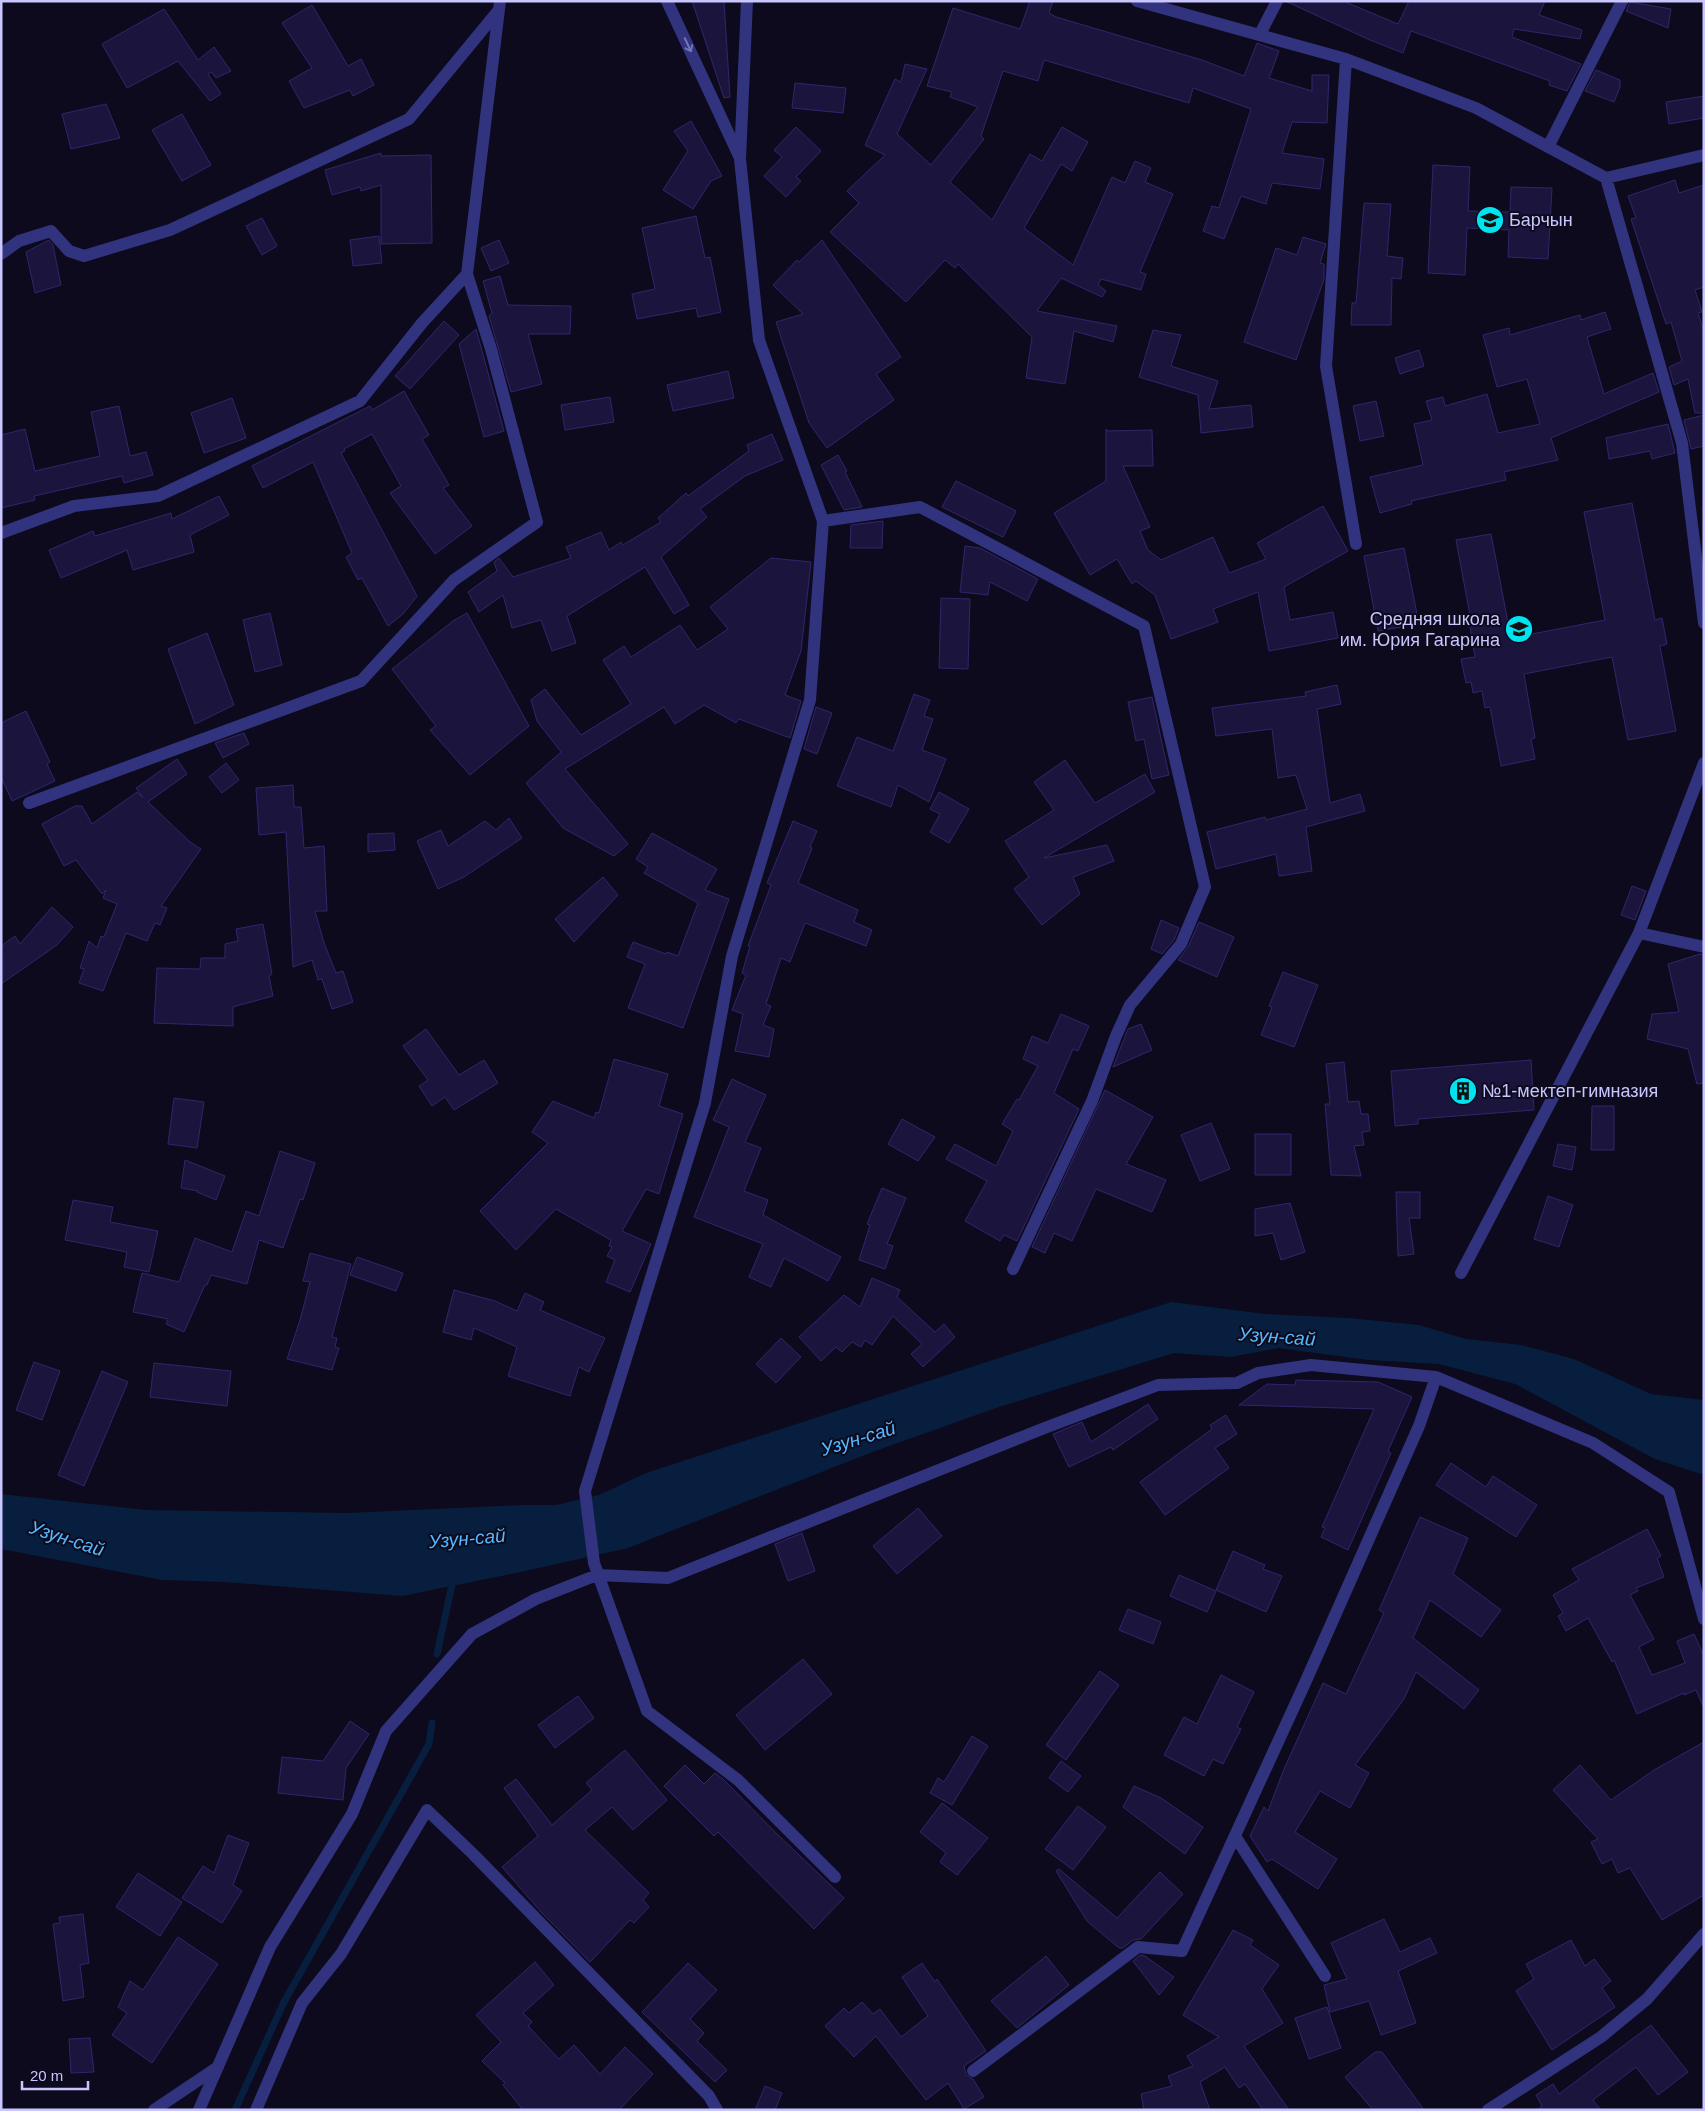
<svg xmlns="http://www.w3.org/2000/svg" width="1705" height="2111" font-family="Arial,sans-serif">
<rect width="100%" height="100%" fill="#0c0a1c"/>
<!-- water -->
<path fill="#081e3e" d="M1171 1302 1265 1314 1348 1318 1419 1325 1466 1339 1521 1345 1574 1359 1651 1394 1704 1400V1475L1655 1459 1515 1384 1439 1364 1368 1360 1279 1348 1231 1357 1174 1353 996 1408 875 1451 628 1548 521 1572 402 1596 224 1582 162 1580 1 1549V1494L146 1510 347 1513 523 1505H556L599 1495 646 1473Z"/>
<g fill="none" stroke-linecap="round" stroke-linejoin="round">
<!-- stream -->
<path stroke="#081e3e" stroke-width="7" d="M437 1654 452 1585 451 1576
M235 2110 284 2002 429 1744 432 1723"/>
</g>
<!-- building -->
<path fill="#1b153e" stroke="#30266c" d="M692 1H724L730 97 724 98Z
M1030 1H1053L1049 13 1056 17 1202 60 1244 76 1257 43 1279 51 1269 78 1312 91V75H1329L1327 123 1292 122 1282 153 1324 159 1320 189 1272 183 1266 204 1241 196 1224 239 1203 231 1212 206 1219 208 1251 109 1193 88 1189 103 1044 60 1038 81 1003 71 981 136 984 139 950 182 992 220 1030 154 1042 161 1062 127 1088 142 1072 171 1061 164 1024 228 1073 265 1112 177 1125 183 1135 161 1151 168 1145 182 1173 194 1140 272 1146 274 1141 290 1101 279 1098 285 1106 291 1102 297 1061 278 1037 311 1117 326 1113 342 1074 331 1065 384 1026 378 1032 337 958 264 955 268 945 260 906 302 830 232 859 203 847 191 885 155 865 145 895 79 901 82 905 64 927 69 897 134 931 165 978 107 950 97 952 92 927 86 953 8 1020 29Z
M1285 1H1343L1398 24 1409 1H1545L1539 15 1582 30 1580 39 1514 29 1512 37 1581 64 1567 91 1549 85 1550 81 1411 31 1403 53 1370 40Z
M1630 2 1671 9 1668 28 1626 11Z
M312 5 348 66 361 59 374 85 353 96 350 90 304 108 289 81 312 68 282 23Z
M164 9 198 60 214 47 231 71 216 78 211 72 208 74 221 94 210 101 178 61 127 88 102 44Z
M1596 70 1620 80V87L1614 102 1585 91Z
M795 83 846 88 843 113 792 108Z
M1704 96V118L1669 124 1666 102Z
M106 104 120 138 71 149 62 114Z
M182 114 211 165 182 181 152 130Z
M691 121 722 176 711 181 693 209 663 190 688 151 674 131Z
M796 127 821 151 796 177 801 181 786 197 764 176 782 157 774 150Z
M381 153V156L431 155 432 243 381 244V185L361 191 360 187 332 195 325 170Z
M1433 165 1470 167 1468 211 1510 212 1511 187 1552 188 1548 259 1508 257 1509 230 1467 228 1465 275 1428 273Z
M1675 180 1679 193 1704 185V287L1695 290 1702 312 1698 313 1704 332V413H1695L1688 379 1674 385 1669 367 1682 361 1671 322 1666 324 1631 219 1636 218 1628 196Z
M1364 203 1391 204 1387 256 1403 258 1401 279 1392 278 1391 325H1351L1352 303H1356Z
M696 216 705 258 710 257 721 312 698 317 696 308 637 319 632 294 655 289 642 228Z
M262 218 277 246 262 255 246 226Z
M379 236 382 263 353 266 350 240Z
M1303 237 1326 244 1320 263 1324 264V279L1296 360 1244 342 1276 248 1297 255Z
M49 240 53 245 61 285 35 293 26 252Z
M499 240 509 263 491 271 481 248Z
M822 240 901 357 876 374 894 400 827 448 809 423 776 322 803 314 773 285 797 260 799 262Z
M500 276 508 305 571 306 570 334H528L542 384 511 392 489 316 492 313 483 281Z
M1605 312 1611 329 1587 337 1604 394 1653 373 1659 392 1551 438 1558 460 1504 472 1506 480 1411 501 1412 504 1380 513 1370 477 1423 465 1414 424 1432 420 1426 401 1443 397 1445 406 1487 394 1498 433 1540 424 1527 379 1497 387 1483 335 1509 328 1510 335 1580 315 1581 320Z
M444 321 459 335 410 389 395 376Z
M476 329 504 431 484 437 459 344Z
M1153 330 1181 335 1171 366 1218 381 1209 409 1251 405 1253 427 1201 433 1198 395 1139 377Z
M1419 350 1424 366 1400 374 1395 358Z
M728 371 734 398 673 411 667 385Z
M404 391 429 435 422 439 449 485 443 488 472 526 435 554 390 493 401 486 372 434 344 449 345 451 341 453 417 596 403 614 388 626 362 578 358 580 346 557 352 553 313 462 263 488 252 466 370 406 372 410Z
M610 397 614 422 565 430 561 405Z
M232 398 246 438 204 453 191 413Z
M1376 401 1384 436 1360 441 1353 406Z
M119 406 130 456 146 452 153 475 124 483 122 476 34 496 35 500 1 508V435L25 429 35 471 100 456 91 412Z
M1704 415V446L1691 449 1684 420Z
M1668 424 1675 453 1652 459 1650 451 1609 459 1606 438Z
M1106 429 1107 431 1152 430 1153 466H1123L1150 527 1140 531 1148 550 1161 560 1213 537 1229 573 1266 559 1257 543 1323 506 1348 551 1284 587 1290 620 1333 612 1338 638 1269 651 1258 592 1213 609 1218 622 1171 639 1155 595 1136 581 1132 584 1117 559 1090 575 1054 513 1106 481Z
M772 434 783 460 745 476 700 509 707 517 661 557 689 605 674 614 645 567 567 616 576 643 552 651 541 620 512 628 503 595 479 612 468 592 497 571 494 562 499 558 513 577 571 558 566 547 601 532 609 550 621 542 623 545 661 522 658 518 686 493 688 496 749 451 747 445Z
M838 455 847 471 845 472 862 507 844 510 821 465Z
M956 481 1016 511 1003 537 942 507Z
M219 496 229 515 190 535 194 552 133 570 127 550 61 578 49 550 93 531 95 536 171 513 172 519Z
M1632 503 1655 620 1662 618 1667 644 1660 646 1676 731 1628 740 1612 657 1524 674 1535 738 1531 739 1535 759 1501 766 1490 707 1485 708 1482 691 1473 693 1471 682 1466 683 1461 659 1475 657 1469 621H1471L1456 540 1491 534 1511 638 1605 620 1584 512Z
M883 521 882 548H850L851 525Z
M965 546 980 548 1038 579 1027 601 990 582 988 595 960 592Z
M1404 548 1419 624 1378 631 1364 556Z
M771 558 811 562 801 651 785 695 801 701 790 738 739 719 736 723 704 705 675 724 664 707 565 769 628 844 614 856 563 828 526 783 561 752 537 721 531 700 545 689 581 735 631 704 603 660 624 646 631 657 680 625 697 650 728 629 710 607Z
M941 598 970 599 968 669 939 668Z
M270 613 282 665 255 672 243 620Z
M467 613 529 726 470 775 430 730 436 726 392 669 453 621Z
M207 633 234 705 195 724 168 649Z
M1337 685 1341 704 1317 709 1330 803 1360 794 1365 811 1306 827 1312 871 1279 876 1276 854 1216 869 1207 832 1265 817 1266 820 1307 809 1296 775 1278 778 1272 729 1216 736 1212 708 1306 696 1305 692Z
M914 694 930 700 924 716 933 719 922 750 946 759 929 802 898 785 891 807 837 786 857 737 893 751Z
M1152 697 1169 775 1152 779 1144 739 1136 741 1128 702Z
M816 707 832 713 817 754 804 749Z
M26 711 50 762 47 764 55 781 12 801 1 777V723Z
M244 733 249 744 223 758 215 743Z
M177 759 187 774 148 802 190 842 201 849 161 906 167 908 160 925 155 923 147 941 126 933 103 991 79 983 84 969 80 968 89 941 97 948 101 936 104 937 117 904 103 898 106 890 102 894 76 860 64 866 42 824 75 806H82L92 824 137 792 143 798 136 788Z
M1065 760 1095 803 1145 774 1155 792 1044 858 1107 845 1114 861 1073 877 1080 894 1042 925 1014 889 1029 877 1005 841 1054 810 1034 782Z
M226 763 239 780 222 793 209 777Z
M293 785 294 807H301L304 848 324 846 327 911H315L324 943 336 973 343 971 353 1002 332 1009 322 979 318 980 312 960 293 967 286 832 259 835 256 788Z
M939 792 969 809 949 843 930 832 940 814 930 809Z
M509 818 522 838 464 877 438 889 417 841 441 830 448 846 485 821 496 830Z
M793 821 817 831 810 847 812 848 798 883 858 910 854 922 872 930 866 946 805 923 790 962 781 958 766 1004 771 1006 763 1025 774 1029 769 1057 735 1051 743 1014 732 1010 746 975 742 973 750 946H748L771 885 767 883Z
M394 833 395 850 368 852V834Z
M652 833 717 869 705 890 729 899 683 1028 628 1008 645 964 627 957 633 942 666 954 667 952 678 956 698 903 644 873 648 867 636 859Z
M603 877 618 895 574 942 555 919Z
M1632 886 1646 891 1635 920 1621 915Z
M52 907 73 927 57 945 1 984V946L15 936 20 944Z
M1161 920 1179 928 1174 940 1162 954 1151 949Z
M1199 922 1234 937 1217 977 1178 960 1188 947Z
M263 924 272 974 269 976 273 996 233 1007V1026L154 1023 157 968 200 969 201 958H225V944L238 941 236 929Z
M1700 954 1704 955V1083L1697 1084 1688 1049 1647 1039 1652 1014 1679 1012 1668 964Z
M1283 972 1318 985 1294 1047 1261 1035 1272 1007 1269 1006Z
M1061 1014 1089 1026 1078 1051 1073 1049 1054 1093 1079 1109 1017 1241 1004 1235 1000 1241 965 1221 987 1181 946 1159 955 1144 996 1166 1013 1131 1002 1124 1017 1099 1019 1100 1038 1066 1023 1059 1032 1036 1048 1043Z
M1141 1024 1152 1050 1113 1067 1128 1029Z
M426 1029 459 1075 484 1060 498 1083 454 1110 445 1097 432 1106 419 1086 428 1080 403 1046Z
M614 1059 668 1074 659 1106 683 1114 659 1194 646 1189 622 1231 651 1244 630 1292 606 1282 615 1260 607 1256 612 1247 609 1246 611 1240 556 1209 516 1250 480 1211 548 1143 532 1132 553 1101 594 1118 596 1112 599 1113Z
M1531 1060 1534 1110 1418 1119V1124L1395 1126 1391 1071Z
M1344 1062 1348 1102 1359 1101 1361 1114H1368L1370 1131 1362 1132 1364 1145 1354 1146 1361 1176 1331 1175 1325 1104H1330L1326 1064Z
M732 1079 766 1095 745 1142 761 1148 744 1191 768 1200 763 1215 841 1257 828 1281 784 1258 771 1287 749 1277 763 1244 694 1217 729 1127 713 1120Z
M1105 1090 1153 1117 1126 1164 1166 1180 1152 1212 1096 1189 1072 1241 1054 1233 1045 1253 1032 1247Z
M174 1098 204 1102 197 1148 168 1144Z
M1592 1106H1614V1150H1591Z
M902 1119 935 1137 918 1161 888 1144Z
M1211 1123 1230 1169 1200 1181 1181 1135Z
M1255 1134H1291V1175H1255Z
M1558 1144 1576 1147 1572 1170 1553 1166Z
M280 1151 315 1163 303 1200 300 1199 283 1248 259 1240 247 1284 211 1275 207 1285H205L184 1332 166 1324 168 1319 133 1312 142 1273 179 1282 195 1238 232 1252 246 1211 259 1216Z
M185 1160 225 1176 216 1200 197 1192 198 1191 181 1188Z
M882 1188 906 1198 887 1244 893 1246 885 1269 859 1260 870 1225 867 1224Z
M1396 1192H1420V1218H1409L1414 1254 1398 1256Z
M1548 1196 1573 1205 1559 1247 1534 1239Z
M73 1200 113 1207 110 1222 158 1231 149 1272 124 1267 127 1252 65 1240Z
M1290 1203 1305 1252 1281 1260 1273 1233 1255 1236V1209Z
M310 1253 351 1264 332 1337 337 1338 335 1347 339 1348 332 1370 287 1359 300 1320 310 1282 303 1281Z
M357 1257 403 1273 396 1291 350 1275Z
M872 1278 900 1290 897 1297 935 1332 944 1324 955 1337 923 1367 911 1354 922 1344 893 1316 872 1345 865 1340 861 1347 852 1342 842 1352 836 1347 821 1361 799 1337 844 1295 860 1307Z
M454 1290 495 1301 517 1311 525 1293 544 1302 540 1310 605 1338 589 1372 579 1367 570 1396 508 1376 517 1347 474 1328 471 1340 443 1332Z
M781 1338 801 1357 776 1383 756 1364Z
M34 1362 60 1371 42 1420 16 1410Z
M154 1363 231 1371 227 1406 150 1397Z
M102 1371 128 1382 84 1486 58 1475Z
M1296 1380 1378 1382 1412 1397 1388 1451 1391 1453 1348 1550 1321 1537 1325 1528 1322 1527 1374 1409 1239 1405 1267 1384 1295 1385Z
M1148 1404 1158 1419 1113 1450 1111 1447 1069 1467 1053 1434 1082 1422 1091 1442Z
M1226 1415 1237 1434 1215 1448 1229 1468 1165 1515 1140 1482 1212 1429 1210 1425Z
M1451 1463 1486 1487 1493 1476 1537 1505 1516 1537 1436 1485Z
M918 1508 942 1536 897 1574 873 1546Z
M1420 1517 1468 1538 1453 1574 1501 1610 1481 1637 1430 1600 1413 1638 1479 1690 1464 1709 1416 1672 1404 1699 1355 1765 1369 1773 1350 1808 1320 1791 1295 1832 1337 1859 1318 1889 1272 1859 1267 1862 1250 1836 1264 1807 1268 1811 1284 1769 1323 1683 1346 1694 1384 1613 1379 1610Z
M1647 1529 1661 1556 1657 1558 1664 1577 1636 1588 1638 1591 1630 1595 1654 1639 1639 1647 1652 1675 1685 1663 1677 1641 1694 1634 1704 1656V1708L1696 1690 1684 1695V1693L1637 1714 1614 1660 1612 1662 1588 1618 1566 1631 1558 1616 1563 1613 1553 1595 1579 1580 1572 1569Z
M802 1533 815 1571 788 1581 775 1544Z
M1233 1551 1265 1565 1263 1569 1282 1576 1266 1612 1216 1590Z
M1179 1575 1216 1591 1207 1612 1170 1596Z
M1128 1609 1161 1622 1153 1644 1119 1630Z
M803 1659 832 1694 765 1750 736 1715Z
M1100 1671 1119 1685 1066 1760 1046 1745Z
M1221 1675 1254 1692 1237 1727 1241 1729 1223 1764 1213 1759 1204 1776 1164 1755 1184 1717 1197 1724Z
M578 1696 594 1718 555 1748 538 1725Z
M350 1721 369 1734 346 1768 343 1800 278 1793 282 1757 323 1761Z
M972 1736 988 1746 952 1805 930 1793 938 1778 944 1782Z
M1704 1742V1895L1662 1920 1630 1868 1618 1873 1612 1859 1602 1864 1591 1842 1598 1839 1553 1790 1580 1765 1611 1800 1654 1770Z
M625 1750 667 1800 633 1830 612 1807 585 1830 649 1893 643 1900 649 1907 634 1923 630 1920 590 1962 541 1912 502 1867 538 1836 504 1788 516 1779 552 1825 592 1790 586 1783Z
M1061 1761 1081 1776 1068 1792 1049 1778Z
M685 1765 704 1784 715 1773 723 1779 777 1834 844 1898 814 1929 718 1832 714 1836 664 1786Z
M1134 1786 1161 1798 1203 1827 1185 1854 1123 1807Z
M942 1803 988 1838 957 1875 940 1862 946 1853 920 1832Z
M1078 1806 1106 1827 1073 1870 1045 1849Z
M228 1835 249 1843 233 1885 242 1891 222 1923 182 1898 203 1866 214 1873Z
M1059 1869 1117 1918 1160 1872 1183 1894 1141 1939 1133 1940 1123 1948H1119L1087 1921 1056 1871Z
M138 1873 182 1902 160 1936 116 1907Z
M83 1914 89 1963 80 1965 84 1997 63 2001 53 1924 60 1923 59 1917Z
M1384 1919 1400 1952 1430 1938 1437 1953 1398 1971 1416 2023 1381 2035 1369 2001 1330 2012 1324 1985 1347 1979 1331 1943Z
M1233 1930 1253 1940 1250 1945 1279 1965 1262 1989 1283 2023 1244 2046 1289 2110H1263L1245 2084 1239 2088 1225 2067 1200 2082 1210 2110H1144L1141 2094 1172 2086 1168 2076 1193 2066 1187 2056 1219 2037 1183 2015Z
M178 1937 218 1964 152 2063 112 2035 127 2013 118 2007 130 1981 143 1990Z
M1571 1940 1585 1966 1594 1959 1611 1981 1602 1988 1615 2007 1552 2050 1516 1991 1534 1979 1526 1964Z
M1140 1955 1145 1956 1174 1977 1159 1995 1133 1961Z
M1046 1956 1069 1985 1017 2028 991 2001Z
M535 1962 554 1985 523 2013 532 2022 528 2026 559 2059 574 2045 600 2074 625 2047 653 2074 619 2110H523L503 2085 505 2083 482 2061 501 2042 476 2015Z
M688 1963 717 1990 690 2019 704 2033 697 2041 727 2070 715 2082 642 2012Z
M922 1963 935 1982 937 1979 986 2051 964 2066 966 2075 973 2079 984 2097 964 2109 948 2083 926 2100 876 2036 854 2057 825 2026 844 2008 849 2013 862 2002 873 2014 880 2009 901 2037 928 2016 902 1977Z
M1327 2007 1341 2048 1309 2059 1295 2018Z
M1651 2025 1688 2072 1658 2095 1636 2067 1593 2100 1601 2110H1537L1542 2106 1536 2095 1553 2084 1559 2094Z
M90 2038 94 2072 71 2073 69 2039Z
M1375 2052H1382L1424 2110H1373L1345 2077Z
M765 2086 782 2093 775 2110H755Z"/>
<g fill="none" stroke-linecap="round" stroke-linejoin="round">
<!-- minor -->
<path stroke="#32337e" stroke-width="12" d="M667 1 739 156
M747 1 740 159 759 340 823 521 810 700 732 956 705 1103 585 1491 594 1563 647 1711 738 1780 835 1877
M1137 1 1346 59 1476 108 1606 178 1704 155
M1260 34 1277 1
M1346 59 1326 366 1356 544
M1548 147 1622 1
M1606 178 1682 443 1704 623
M1 254 19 241 51 231 69 251 84 256 170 230 409 119 498 11
M823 521 920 507 1144 626 1205 887 1181 944 1130 1005 1116 1036 1092 1101 1013 1269
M1 533 74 506 158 496 360 401 422 323 467 274 500 1
M29 803 361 681 454 580 537 522 491 349 467 274
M1639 933 1704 947
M1461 1273 1639 933 1704 763
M1436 1377 1593 1443 1669 1492 1704 1619
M1235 1836 1325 1976
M154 2110 218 2067
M199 2110 270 1947 352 1814 386 1731 472 1634 536 1599 597 1575 668 1578 1042 1429 1158 1385 1237 1383 1258 1373 1311 1365 1436 1377 1419 1426 1305 1683 1182 1951 1138 1947 973 2071
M256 2110 302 2003 341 1954 427 1810 473 1854 709 2096 717 2110
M1488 2110 1601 2037 1647 1999 1704 1934"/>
</g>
<!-- one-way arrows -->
<defs><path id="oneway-shaft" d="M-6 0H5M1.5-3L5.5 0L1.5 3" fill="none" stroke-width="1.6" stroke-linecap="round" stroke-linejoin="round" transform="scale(1.25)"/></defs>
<use stroke="#7675b8" href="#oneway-shaft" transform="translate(688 45) rotate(65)"/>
<!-- icons -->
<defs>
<symbol id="school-disc" viewBox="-11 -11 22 22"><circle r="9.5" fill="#00e4f1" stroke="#0c0a1c"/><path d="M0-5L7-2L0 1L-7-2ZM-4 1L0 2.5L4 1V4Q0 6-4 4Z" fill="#111"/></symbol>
<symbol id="building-disc" viewBox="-11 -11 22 22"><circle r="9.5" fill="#00e4f1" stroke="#0c0a1c"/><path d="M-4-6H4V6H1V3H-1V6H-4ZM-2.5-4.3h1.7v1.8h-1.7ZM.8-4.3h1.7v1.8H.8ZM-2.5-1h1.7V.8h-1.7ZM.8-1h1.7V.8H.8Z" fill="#111"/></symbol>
</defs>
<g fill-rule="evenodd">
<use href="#school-disc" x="1474" y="204" width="32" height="32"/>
<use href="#school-disc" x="1503" y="613" width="32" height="32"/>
<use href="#building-disc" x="1447" y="1075" width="32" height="32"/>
</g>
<g text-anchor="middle" stroke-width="4" stroke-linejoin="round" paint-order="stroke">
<!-- poi labels -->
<g font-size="18" fill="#c9c6ff" stroke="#0c0a1c" text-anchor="start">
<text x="1509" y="226">Барчын</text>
<text x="1500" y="625" text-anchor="end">Средняя школа<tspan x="1500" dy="21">им. Юрия Гагарина</tspan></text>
<text x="1482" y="1097">№1-мектеп-гимназия</text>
</g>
<!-- water labels -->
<g font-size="19" font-style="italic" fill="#54b8ff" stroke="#0c0a1c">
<text transform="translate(1277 1336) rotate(4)" y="7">Узун-сай</text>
<text transform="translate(858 1438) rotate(-17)" y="7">Узун-сай</text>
<text transform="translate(67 1538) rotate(18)" y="7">Узун-сай</text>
<text transform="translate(467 1538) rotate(-5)" y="7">Узун-сай</text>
</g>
</g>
<!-- border -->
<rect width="1705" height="2111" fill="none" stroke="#c9c6ff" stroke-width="5"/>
<!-- scale -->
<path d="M22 2081v8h66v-8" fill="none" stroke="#c9c6ff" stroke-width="2.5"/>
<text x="30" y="2081" font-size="15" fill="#c9c6ff" stroke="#0c0a1c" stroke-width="4" paint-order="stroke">20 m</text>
</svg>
